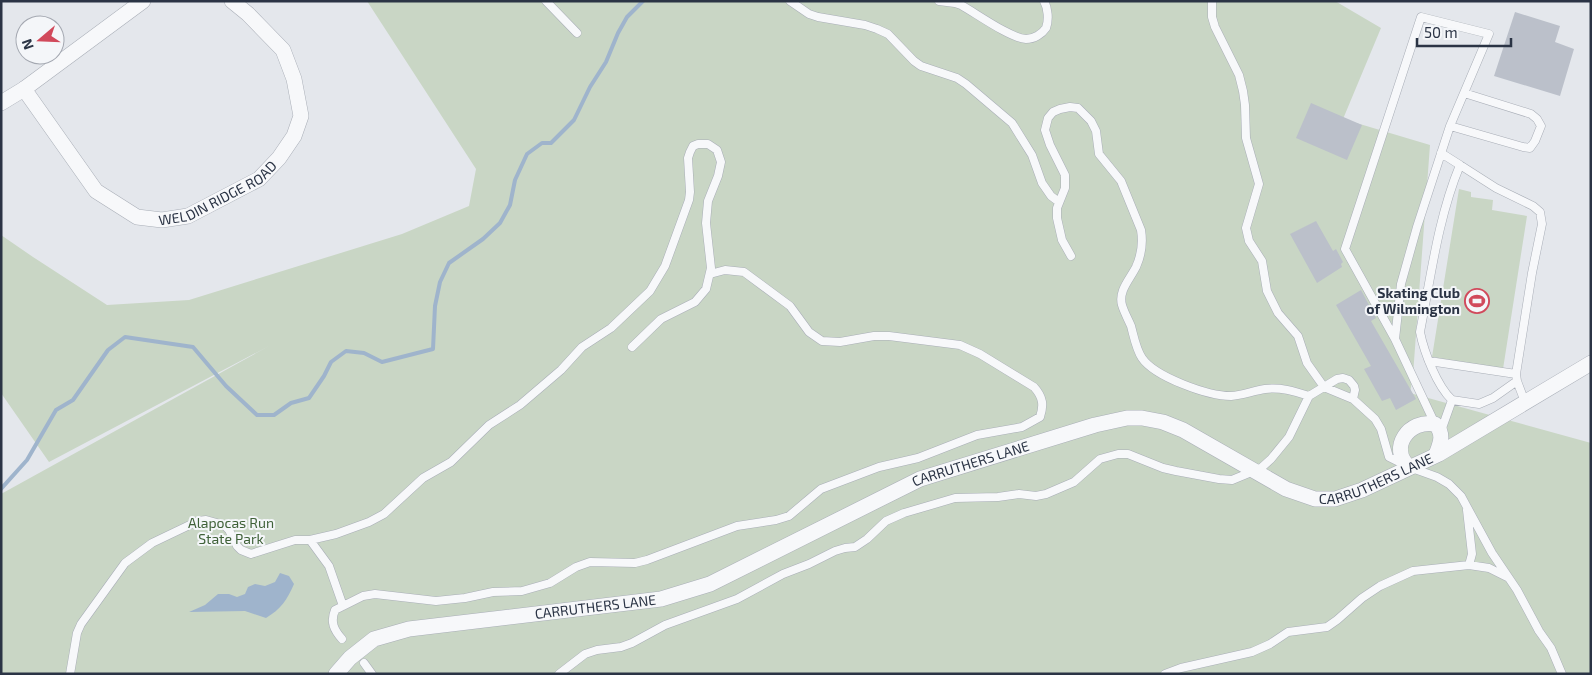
<svg xmlns="http://www.w3.org/2000/svg" width="1592" height="675" font-family="'Exo 2',sans-serif">
<rect width="100%" height="100%" fill="#e4e7ec"/>
<!-- green -->
<path fill="#c9d6c5" d="M367 1H1335L1381 28 1343 119 1430 145 1413 375 1410 393 1591 443V674H1V494L269 346 49 462 1 393V235L33 257 107 305 189 300 402 234 469 206 476 169Z
M1459 189 1471 192V197L1493 200 1492 210 1527 216 1503 369 1432 357Z"/>
<!-- water -->
<path fill="#9fb4cc" d="M280 573 289 576 294 584C287 600 281 609 266 618L245 611 189 612 205 605 218 594H229L237 597 245 594 248 587 255 584 265 586 275 582Z"/>
<g fill="none" stroke-linecap="round" stroke-linejoin="round">
<!-- stream -->
<path stroke="#9fb4cc" stroke-width="4" d="M1 489 27 460 56 410 73 400 108 350 125 337 193 347 226 386 257 415H274L291 403 309 398 324 376 331 362 346 351 364 353 382 362 433 349 435 306 440 282 449 263 483 239 500 223 510 205 515 180 527 154 542 143H551L574 120 590 87 606 62 618 33 627 17 643 1"/>
</g>
<!-- building -->
<path fill="#bbc0ca" d="M1515 12 1560 26 1555 42 1574 49 1560 96 1494 76Z
M1311 103 1362 125 1347 160 1296 138Z
M1316 221 1333 251 1336 249 1343 262 1341 264 1342 267 1317 283 1290 234Z
M1361 290 1376 318 1371 321 1416 399 1396 410 1390 398 1382 401 1364 369 1371 366 1336 305Z"/>
<g fill="none" stroke-linecap="round" stroke-linejoin="round">
<defs>
<path id="lane" d="M546 1 577 33
M790 1 809 14 818 17 865 25 877 29 888 34 914 61 921 66 957 78 966 84 1012 123 1032 155 1042 183 1051 196 1059 202
M939 1 955 3 961 5C977 14 1010 38 1026 39 1034 39 1042 34 1046 28 1049 20 1048 8 1044 1
M1212 1V17L1215 27 1239 75 1243 91 1245 105 1246 138 1259 184 1246 228 1249 241 1262 261 1267 291 1278 313 1298 336 1307 363 1324 387 1353 399 1375 419 1381 429 1389 457 1409 467 1437 477 1449 484 1461 496 1492 553 1517 590 1539 631 1551 648 1562 674
M1450 126 1523 147 1530 148 1535 141 1541 126 1537 119 1531 114 1464 93
M1441 153 1460 165
M1071 256 1062 240 1057 218V208L1065 188V175L1050 145 1045 130 1048 118 1053 112 1060 109 1070 107 1078 108 1091 121 1096 131 1099 154 1121 181 1141 230C1143 242 1141 256 1136 267 1130 279 1118 291 1122 305 1124 312 1128 319 1131 326 1134 337 1136 349 1142 358 1155 377 1208 396 1231 396 1242 395 1253 391 1265 389 1280 387 1294 391 1309 396
M1395 339 1345 249 1421 17 1489 34 1450 126 1417 227 1401 284 1395 339 1435 424
M1429 361 1516 374
M1452 400 1479 404 1493 398 1517 381
M1441 431 1452 400C1437 386 1424 352 1420 332 1431 276 1438 218 1460 165L1496 188 1533 206 1540 212 1542 224 1532 273 1516 374 1517 381 1525 402
M1467 510 1472 554 1469 565
M310 540 329 566 343 606
M342 639C334 630 330 622 335 610L363 596 375 594 436 601 465 598 493 592 522 591 550 583 576 567 590 562 635 563 647 560 737 526 776 520 789 516 821 489 879 467 918 458 977 435 1022 427 1040 417C1044 405 1043 397 1034 387L980 354 960 345 889 336H874L840 342 822 341 809 332 790 306 744 272 725 270 710 274
M364 663 372 674
M70 674 77 633 81 624 125 563 152 543 198 521 206 520 224 525 229 530 237 546 241 550 251 554 295 540H310L336 534 369 522 384 514 423 478 451 462 489 425 520 405 561 370 582 347 611 328 650 291 665 266 689 200 690 192 688 158 690 152 693 146 698 144H708L717 150 721 162 718 176 708 201 706 223 711 268 706 289 695 302 661 319 632 347
M559 674 585 654 597 650 621 647 632 643 665 625 737 599 783 574 809 564 835 551 845 548 855 547 867 539 886 521 904 513 955 498 998 497 1019 494 1036 496 1046 494 1074 482 1100 459 1118 454H1128L1163 468 1176 471 1219 479 1232 480 1261 468 1271 459 1289 437 1309 396 1337 379 1343 378 1349 380 1354 386 1355 390 1353 399
M1165 674 1181 668 1252 652 1270 644 1288 632 1327 627 1337 620 1362 598 1380 586 1413 571 1469 565 1489 568 1507 577"/>
<g id="street">
<path id="s1" d="M24 89 96 191 137 217 162 220 188 216 259 179 279 158 294 136 301 116 294 79 283 50 248 14 232 1"/>
<path d="M1 103 24 89 143 1"/>
<path d="M1409 467C1388 448 1409 419 1435 424 1445 434 1440 444 1436 455"/>
<path id="s2" d="M336 674 350 658 374 639 409 629 661 599 710 584 920 479 1095 425 1127 418H1142L1163 422 1183 430 1286 489 1315 499H1335L1362 490 1439 454 1591 363"/>
</g>
</defs>
<!-- lane casing -->
<use href="#lane" stroke="#a9aeb7" stroke-width="9"/>
<!-- street casing -->
<use href="#street" stroke="#a9aeb7" stroke-width="16"/>
<!-- lane -->
<use href="#lane" stroke="#f7f8fa" stroke-width="8"/>
<!-- street -->
<use href="#street" stroke="#f7f8fa" stroke-width="15"/>
</g>
<!-- icons -->
<defs>
<symbol id="stadium-ring" viewBox="-11 -11 22 22"><circle r="9.5" fill="#f4f6f9" stroke="#d1495b" stroke-width="1.5"/><path d="M0-5a6.5 5 0 1 0 0 10a6.5 5 0 1 0 0-10ZM-3.5-1.8h7v3.6h-7Z" fill="#d1495b"/></symbol>
</defs>
<g fill-rule="evenodd">
<use href="#stadium-ring" x="1463" y="287" width="28" height="28"/>
</g>
<g text-anchor="middle" stroke-width="4" stroke-linejoin="round" paint-order="stroke">
<!-- street labels -->
<g font-size="14" fill="#2b3445" stroke="#f4f6f9">
<text dy="5" stroke="none"><textPath href="#s1" startOffset="261">WELDIN RIDGE ROAD</textPath></text>
<text dy="5" stroke="none"><textPath href="#s2" startOffset="681">CARRUTHERS LANE</textPath></text>
<text dy="5" stroke="none"><textPath href="#s2" startOffset="1116">CARRUTHERS LANE</textPath></text>
<text dy="5" stroke="none"><textPath href="#s2" startOffset="276">CARRUTHERS LANE</textPath></text>
</g>
<!-- poi labels -->
<g font-size="14" font-weight="bold" fill="#2b3445" stroke="#f4f6f9" text-anchor="end">
<text x="1460" y="298">Skating Club<tspan x="1460" dy="16">of Wilmington</tspan></text>
</g>
<!-- park labels -->
<g font-size="14" fill="#3f6138" stroke="#f4f6f9">
<text x="231" y="528">Alapocas Run<tspan x="231" dy="16">State Park</tspan></text>
</g>
</g>
<!-- border -->
<rect width="1592" height="675" fill="none" stroke="#2b3445" stroke-width="5"/>
<!-- north arrow -->
<g transform="translate(40 40) rotate(251)"><circle r="24" fill="#f4f6f9" stroke="#a4a8b1"/>
<path d="M0-4L9 19L0 12L-9 19Z" fill="#d1495b"/>
<text y="-8" font-size="14" font-weight="bold" text-anchor="middle" fill="#2b3445">N</text>
</g>
<!-- scale -->
<path d="M1417 38v8h94v-8" fill="none" stroke="#2b3445" stroke-width="2.5"/>
<text x="1424" y="38" font-size="15" fill="#2b3445" stroke="#f4f6f9" stroke-width="4" paint-order="stroke">50 m</text>
</svg>
